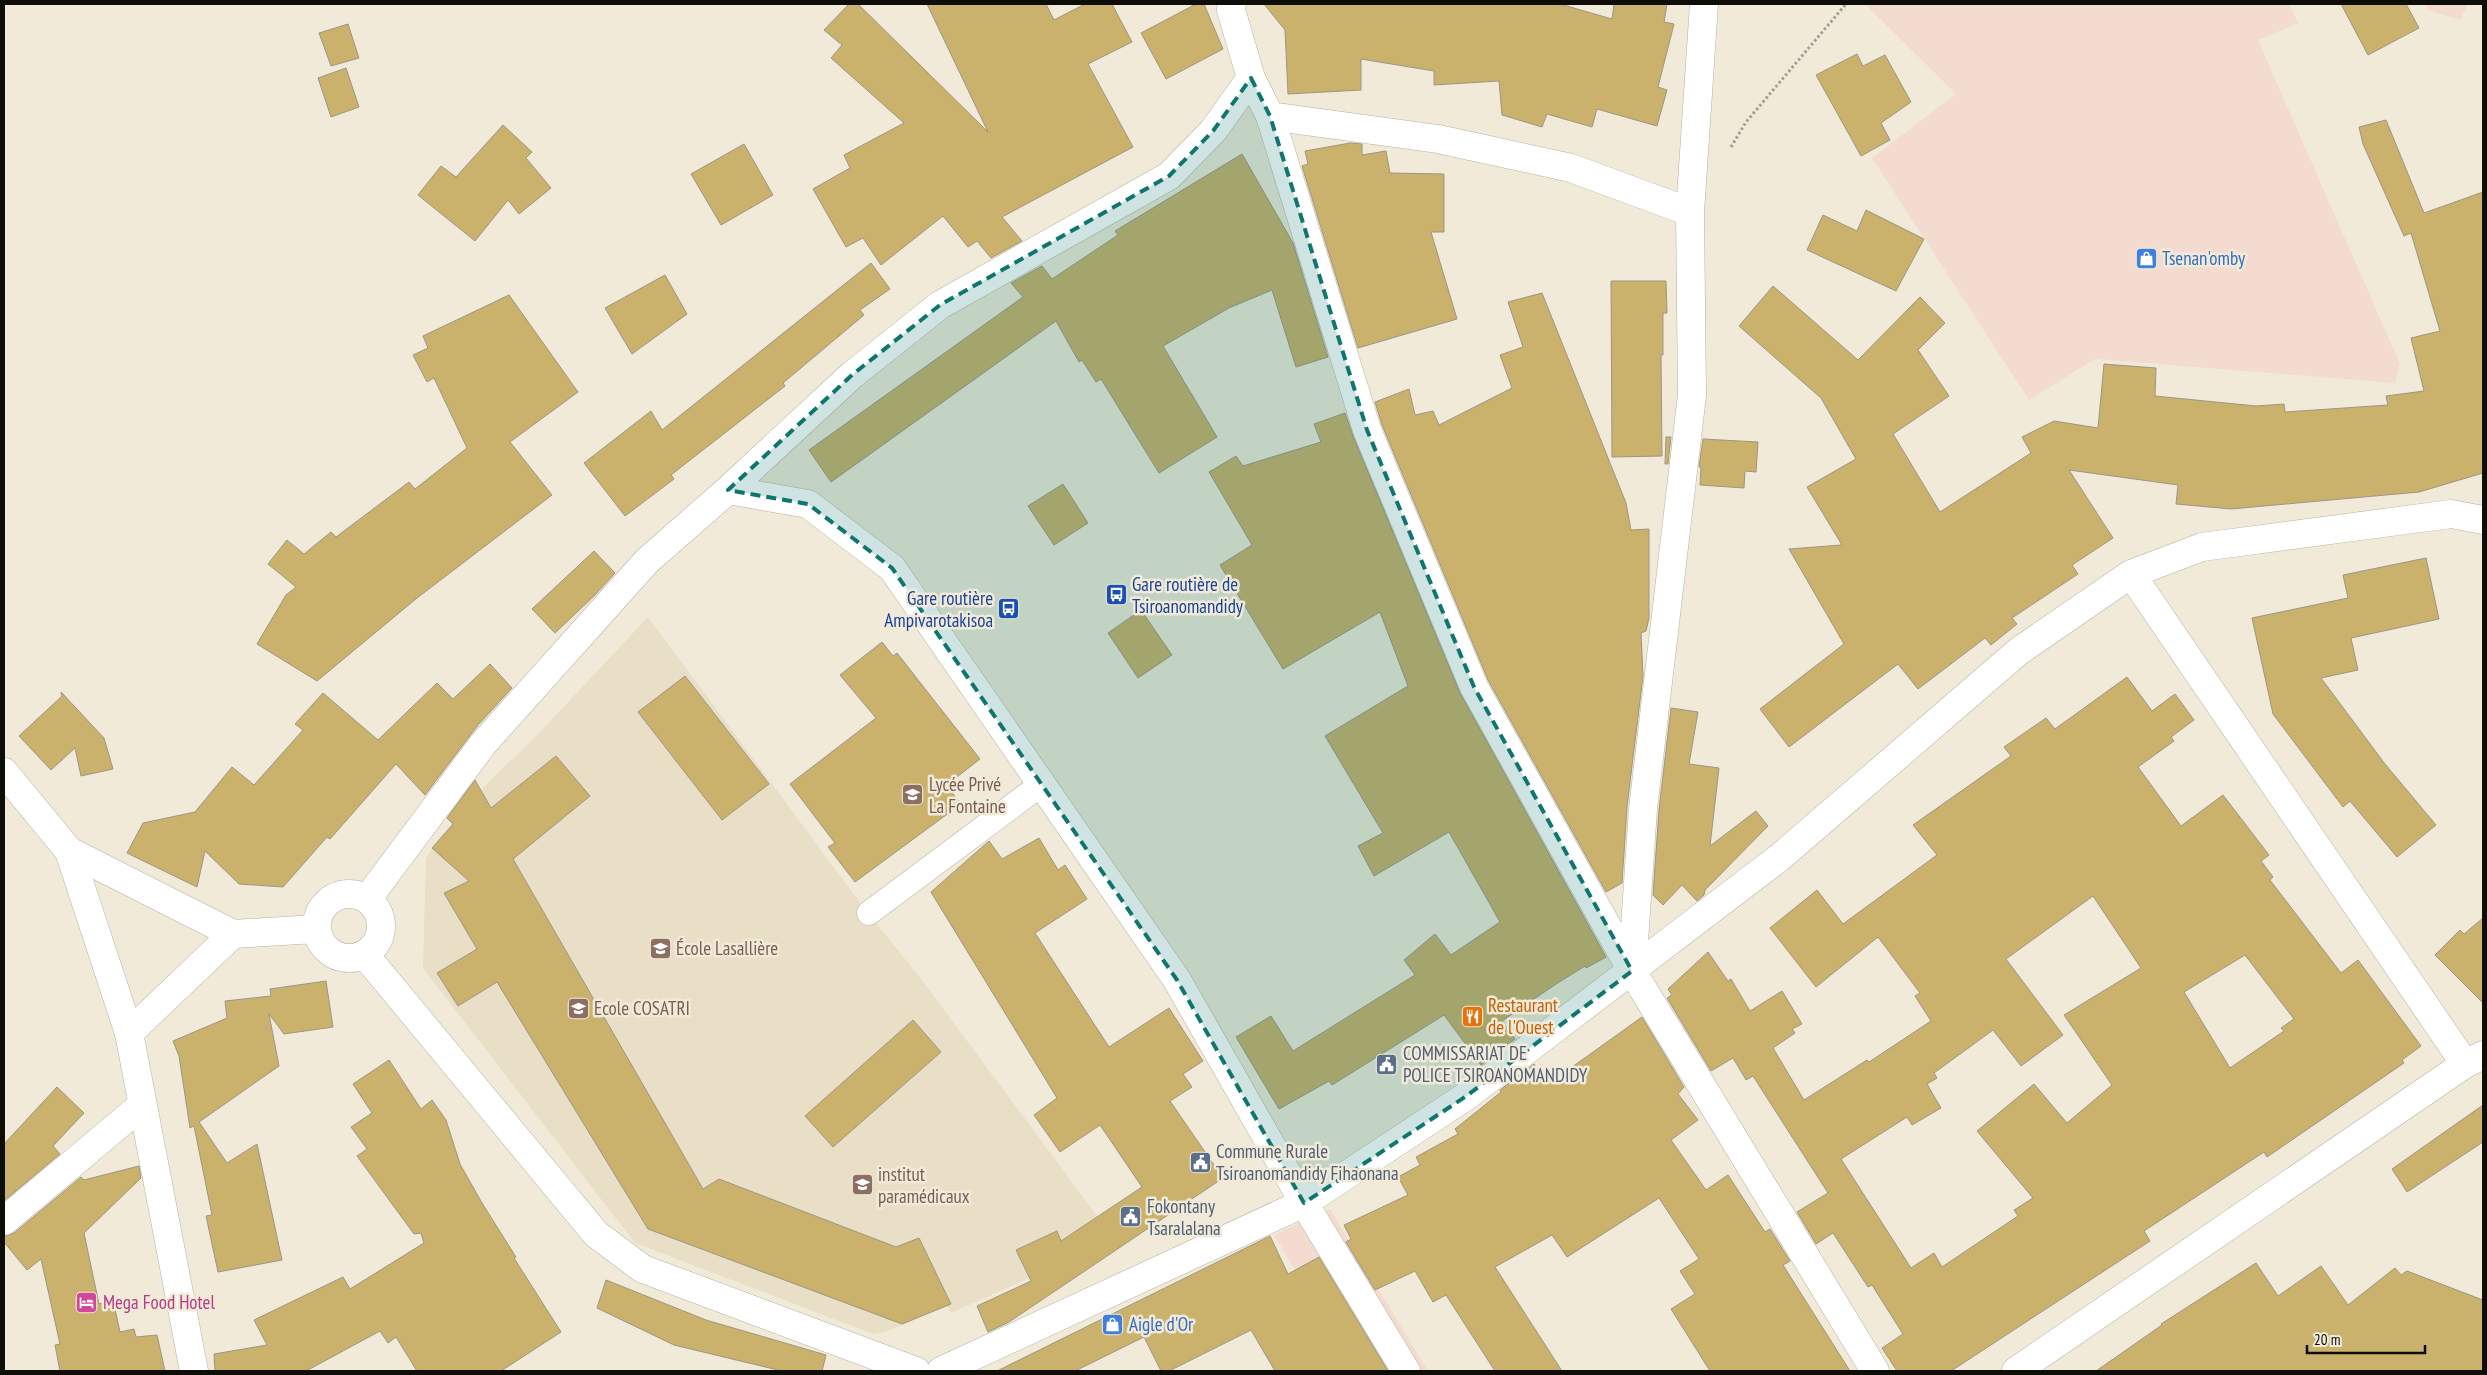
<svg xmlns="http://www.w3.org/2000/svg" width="2487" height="1375" font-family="'PT Sans Narrow',sans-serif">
<rect width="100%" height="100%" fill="#f1ead9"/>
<!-- commercial -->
<path fill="#f3dbd0" d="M1865 4H2289L2298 23 2258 40 2400 364 2395 383 2095 359 2029 400 1872 158 1956 94Z
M2427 4H2468L2460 20 2427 10Z
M1330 1209 1428 1371H1356L1274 1235Z"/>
<!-- built -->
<path fill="#e8dfc6" d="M648 617 864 908 918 975 1115 1240 951 1313 947 1306 888 1331 873 1334 635 1243 423 968 426 859 432 848 481 790 541 731Z"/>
<!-- building -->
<path fill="#cab16c" stroke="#9c9686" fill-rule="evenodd" d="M849 4H858L988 132 927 4H1046L1054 20 1085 4H1112L1132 42 1088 64 1133 147 1002 217 1022 241 991 258 977 241 968 247 943 216 881 265 863 238 846 247 813 189 850 168 844 155 904 123 831 58 842 45 824 30Z
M1196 4H1204L1223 49 1166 79 1141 33Z
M1264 4H1560L1612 19 1614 4H1667L1664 22 1674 24 1658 87 1667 90 1657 126 1597 109 1592 127 1547 114 1542 127 1502 115 1499 81 1434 85V71L1361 59V90L1288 94 1285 30Z
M2341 4H2406L2419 28 2368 55Z
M348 24 359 58 331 66 319 33Z
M1857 54 1863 66 1885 55 1911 102 1881 123 1890 140 1861 156 1816 75Z
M346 68 359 107 331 117 318 78Z
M2386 120 2424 213 2483 192V473L2419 492 2231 509 2176 504 2178 485 2069 470 2113 538 2072 565 2078 574 2012 618 2017 624 1991 645 1985 638 1918 689 1898 664 1789 747 1760 709 1844 644 1789 549 1842 545 1807 487 1856 459 1821 398 1739 326 1773 286 1858 360 1920 297 1945 323 1918 350 1949 396 1893 434 1940 512 2031 453 2022 437 2054 421 2098 428 2104 364 2156 368 2155 396 2256 406 2284 404 2285 412 2388 405 2386 396 2424 391 2411 338 2440 331 2411 233 2404 236 2363 144 2359 127Z
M503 125 532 152 526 158 551 188 519 214 508 200 475 241 418 195 441 166 456 177Z
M1350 143 1362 144V155L1386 151 1390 173 1444 174V232H1431L1457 319 1358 348 1302 166 1308 164 1305 151Z
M744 144 773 195 721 225 691 174Z
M1242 154 1293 243 1328 357 1296 367 1272 290 1229 308 1163 346 1217 437 1159 473 1101 379 1096 382 1082 360 1079 362 1056 321 831 482 809 450 1023 297 1011 283 1042 266 1052 279 1118 235 1115 231Z
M1866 210 1924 239 1896 291 1807 250 1823 215 1857 231Z
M871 263 890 289 860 310 864 315 783 383 785 386 671 475 674 479 625 516 584 463 651 411 662 430Z
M665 275 687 314 632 354 605 308Z
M1611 281H1666L1667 313H1663V355H1661L1662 456 1612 457Z
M1542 293 1626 503 1631 530 1649 529V618L1646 631 1641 633 1643 676 1627 807 1622 883 1606 892 1488 680 1382 425 1375 402 1409 389 1415 415 1433 411 1439 425 1512 388 1500 355 1523 347 1508 302Z
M509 295 578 392 510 442 552 495 417 598 317 681 257 644 286 595 296 587 268 564 287 540 304 554 331 532 336 537 409 482 415 489 467 448 434 378 427 382 413 355 428 348 423 336Z
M1345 413 1353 436 1460 693 1606 957 1586 968 1585 966 1556 984 1502 1021 1515 1039 1481 1065 1444 1015 1332 1085 1329 1081 1279 1109 1236 1037 1271 1016 1293 1051 1415 975 1404 960 1435 934 1451 955 1500 922 1449 832 1374 876 1358 846 1383 833 1325 736 1408 686 1380 612 1283 669 1220 565 1252 545 1209 472 1236 456 1243 466 1321 442 1314 424Z
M1666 437H1671L1668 464H1665Z
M1703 439 1758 442 1756 472 1745 471 1744 488 1700 485 1701 467H1699Z
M1063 484 1088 523 1054 545 1028 506Z
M594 551 615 573 594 596 555 633 532 609Z
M2426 558 2439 619 2351 638 2358 670 2321 678 2385 764 2436 825 2397 857 2350 801 2343 807 2273 714 2252 618 2348 598 2343 575Z
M1141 610 1172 655 1138 678 1108 633Z
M882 642 893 656 897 653 980 759 953 780 959 789 953 794 961 804 855 882 828 847 835 843 790 784 876 718 840 675Z
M490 664 512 688 478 725 425 795 396 764 330 839 327 837 283 887 239 884 205 851 197 887 127 853 143 823 195 812 232 767 254 785 303 730 295 724 323 693 378 740 437 683 453 699Z
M685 676 769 784 722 820 638 712Z
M2127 677 2152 711 2175 694 2194 720 2171 737 2174 741 2138 767 2181 826 2223 795 2269 855 2261 861 2273 877 2270 880 2341 973 2358 960 2421 1046 2402 1060 2404 1063 2267 1157 2264 1152 2144 1231 2150 1241 1951 1371H1897L1882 1348 1903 1334 1872 1285 1868 1287 1833 1233 1816 1244 1797 1212 1828 1193 1753 1076 1746 1080 1733 1058 1711 1071 1667 998 1672 995 1668 989 1708 952 1728 981 1731 979 1750 1011 1782 991 1802 1024 1792 1029 1795 1033 1773 1048 1804 1100 1867 1060 1869 1062 1931 1021 1915 996 1920 993 1878 937 1816 987 1770 928 1817 890 1843 924 1937 855 1913 825 2011 756 2004 747 2046 718 2055 729ZM2093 896 2141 968 2064 1015 2112 1085 2067 1123 2034 1084 1977 1131 2033 1198 2014 1210 2018 1216 1942 1267 1934 1253 1911 1268 1841 1159 1907 1117 1912 1125 1941 1108 1927 1084 1937 1078 1934 1073 1993 1030 2021 1066 2063 1035 2006 959ZM2245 955 2294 1019 2281 1028 2284 1031 2230 1068 2184 992Z
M61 692 104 738 113 769 81 776 75 748 51 770 19 736 62 696Z
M1671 708 1698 712 1689 764 1719 768 1710 846 1756 811 1768 826 1705 890 1704 895 1697 901 1682 885 1663 905 1653 895 1659 810Z
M556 756 590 796 513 859 703 1189 719 1179 896 1247 919 1238 951 1304 902 1324 648 1229 497 982 458 1006 437 973 477 949 444 893 469 881 432 848 453 824 447 818 475 780 491 808Z
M1039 838 1058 870 1065 865 1087 899 1035 933 1109 1047 1169 1008 1203 1061 1183 1074 1192 1087 1170 1101 1223 1178 1009 1322 988 1332 977 1306 1031 1281 1016 1250 1057 1231 1061 1241 1142 1187 1100 1125 1060 1152 1034 1115 1057 1098 931 892 989 841 1002 859Z
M2483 918V1003L2435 955 2460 930 2464 934Z
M326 981 333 1027 284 1034 269 1014 279 1066 199 1122 227 1163 257 1144 282 1260 218 1272 206 1216 212 1215 194 1126 190 1128 179 1056 173 1041 227 1018 225 1001 271 996 270 989Z
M1642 1017 1684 1087 1678 1094 1698 1120 1671 1140 1706 1190 1728 1175 1765 1232 1770 1229 1790 1261 1783 1265 1850 1371H1710L1671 1309 1695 1294 1680 1271 1699 1259 1659 1198 1567 1257 1552 1235 1495 1267 1562 1371H1495L1446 1295 1433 1302 1415 1271 1375 1290 1346 1242 1351 1239 1344 1225 1408 1195 1398 1177 1420 1165 1416 1157 1458 1134 1455 1129 1501 1092 1500 1090 1534 1064 1544 1079 1550 1074 1554 1080Z
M913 1020 941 1052 833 1147 805 1116Z
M389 1060 421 1109 432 1100 446 1120 460 1164 482 1203 516 1257 514 1258 561 1332 501 1371H417L396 1337 388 1343 380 1331 306 1371H215L214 1354 267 1345 254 1320 343 1277 350 1289 424 1243 421 1233 414 1234 357 1156 367 1149 351 1127 372 1113 353 1084Z
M57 1087 84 1113 53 1146 60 1154 4 1201V1144Z
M2483 1105V1142L2407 1192 2392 1169Z
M139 1166 141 1178 84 1233 99 1304 113 1300 120 1332 134 1329 136 1337 157 1335 165 1371H60L55 1345 60 1344 41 1259 27 1270 4 1242V1236L14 1233 81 1177 84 1180Z
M1270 1236 1288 1274 1319 1257 1388 1371H1275L1251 1330 1169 1371H1161L1144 1337 1075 1371H997Z
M2256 1263 2278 1296 2321 1266 2348 1305 2395 1268 2401 1275 2407 1271 2483 1300V1371H2096L2162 1325 2161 1324Z
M606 1280 706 1320 826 1355 822 1371H782L674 1345 597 1308Z"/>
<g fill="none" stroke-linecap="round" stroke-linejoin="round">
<defs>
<path id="service" d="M869 913 1043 783"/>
<path id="pedestrian" d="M1304 1203 1406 1371"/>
<path id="minor" d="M1251 78 1270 116 1367 430 1474 687 1632 971 1875 1371
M1270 116 1438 139 1571 168 1690 212
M728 490 808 504 892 568 1177 980 1304 1203
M2131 574 2465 1064
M69 851 233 934 316 929
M317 926a32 32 0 1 1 64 0a32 32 0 1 1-64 0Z
M368 898 483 744 647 561 728 490 852 375 940 305 1169 176 1213 131 1251 78 1231 10 1232 4
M365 955 596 1234 643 1269 916 1371
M1632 971 1643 809 1692 395 1690 212 1704 4
M129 1033 233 934
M4 1221 141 1106
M941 1371 1304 1203 1465 1097 1779 858 2019 651 2131 574 2202 547 2451 514 2483 520
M2016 1371 2465 1064 2483 1055"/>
<path id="secondary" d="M4 772 69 851 129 1033 194 1371"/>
</defs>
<!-- service casing -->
<use href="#service" stroke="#b7b1a0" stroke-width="25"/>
<!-- pedestrian casing -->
<use href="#pedestrian" stroke="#b7b1a0" stroke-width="29"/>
<!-- minor casing -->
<use href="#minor" stroke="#b7b1a0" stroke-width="29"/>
<!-- secondary casing -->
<use href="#secondary" stroke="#b7b1a0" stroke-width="29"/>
<!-- path -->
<path stroke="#a39d90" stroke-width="3" stroke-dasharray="2.5 2.5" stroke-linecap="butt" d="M1731 147 1746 122 1846 4"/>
<!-- service -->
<use href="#service" stroke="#fff" stroke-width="24"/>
<!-- pedestrian -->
<use href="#pedestrian" stroke="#fff" stroke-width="28"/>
<!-- minor -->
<use href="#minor" stroke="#fff" stroke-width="28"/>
<!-- secondary -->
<use href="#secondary" stroke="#fff" stroke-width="28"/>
</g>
<!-- marked area -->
<path fill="#0f766e" fill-opacity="0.2" stroke="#0f766e" stroke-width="4" stroke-dasharray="10 6" stroke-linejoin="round" d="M1251 78 1270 116 1367 430 1474 687 1632 971 1465 1097 1304 1203 1177 980 892 568 808 504 728 490 852 375 940 305 1169 176 1213 131Z"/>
<!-- icons -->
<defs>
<symbol id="shop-square" viewBox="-11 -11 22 22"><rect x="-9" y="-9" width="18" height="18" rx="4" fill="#3f7fe0" stroke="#f1ead9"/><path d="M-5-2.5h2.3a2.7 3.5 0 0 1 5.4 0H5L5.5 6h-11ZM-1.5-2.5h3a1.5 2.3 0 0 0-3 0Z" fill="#fff"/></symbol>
<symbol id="bus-square" viewBox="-11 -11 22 22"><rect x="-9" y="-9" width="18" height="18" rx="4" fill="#1a4fb4" stroke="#f1ead9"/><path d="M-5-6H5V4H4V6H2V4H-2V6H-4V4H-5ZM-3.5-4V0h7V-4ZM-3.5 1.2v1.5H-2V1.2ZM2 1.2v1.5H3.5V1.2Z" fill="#fff"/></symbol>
<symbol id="school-square" viewBox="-11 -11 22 22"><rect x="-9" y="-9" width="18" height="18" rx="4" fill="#8d6e63" stroke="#f1ead9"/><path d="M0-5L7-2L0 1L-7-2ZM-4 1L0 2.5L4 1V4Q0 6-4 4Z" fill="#fff"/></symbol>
<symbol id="restaurant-square" viewBox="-11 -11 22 22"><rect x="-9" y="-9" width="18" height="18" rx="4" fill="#e8710a" stroke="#f1ead9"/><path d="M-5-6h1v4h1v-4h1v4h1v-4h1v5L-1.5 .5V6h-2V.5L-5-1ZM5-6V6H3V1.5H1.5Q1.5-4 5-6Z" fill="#fff"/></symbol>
<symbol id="civic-square" viewBox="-11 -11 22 22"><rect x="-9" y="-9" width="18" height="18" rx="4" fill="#5c6f8a" stroke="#f1ead9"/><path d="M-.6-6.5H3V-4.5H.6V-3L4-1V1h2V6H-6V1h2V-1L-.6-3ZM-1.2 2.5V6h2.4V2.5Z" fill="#fff"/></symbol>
<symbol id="university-square" viewBox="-11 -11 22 22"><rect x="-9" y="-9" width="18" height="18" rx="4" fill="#8d6e63" stroke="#f1ead9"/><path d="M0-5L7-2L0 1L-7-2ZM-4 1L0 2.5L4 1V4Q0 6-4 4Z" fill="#fff"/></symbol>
<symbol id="hotel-square" viewBox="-11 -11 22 22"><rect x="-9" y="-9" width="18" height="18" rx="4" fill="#d1479c" stroke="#f1ead9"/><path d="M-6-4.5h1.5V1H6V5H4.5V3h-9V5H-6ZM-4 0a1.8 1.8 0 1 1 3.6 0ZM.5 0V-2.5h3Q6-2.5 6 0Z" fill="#fff"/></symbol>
</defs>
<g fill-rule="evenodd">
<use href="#shop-square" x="2134" y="246" width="25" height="25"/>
<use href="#bus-square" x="1104" y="582" width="25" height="25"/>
<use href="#bus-square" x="996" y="596" width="25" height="25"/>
<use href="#school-square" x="900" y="782" width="25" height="25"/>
<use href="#school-square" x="648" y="936" width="25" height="25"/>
<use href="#school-square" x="566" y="996" width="25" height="25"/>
<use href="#restaurant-square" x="1460" y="1004" width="25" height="25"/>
<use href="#civic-square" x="1374" y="1052" width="25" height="25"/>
<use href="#civic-square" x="1188" y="1150" width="25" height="25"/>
<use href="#university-square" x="850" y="1172" width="25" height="25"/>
<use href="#civic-square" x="1118" y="1204" width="25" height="25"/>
<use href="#hotel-square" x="74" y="1290" width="25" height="25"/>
<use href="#shop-square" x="1100" y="1312" width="25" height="25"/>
</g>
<g text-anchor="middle" stroke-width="5" stroke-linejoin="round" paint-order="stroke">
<!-- shop labels -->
<g font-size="19" fill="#366cbe" stroke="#f1ead9" text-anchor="start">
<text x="2162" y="265">Tsenan'omby</text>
<text x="1129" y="1331">Aigle d'Or</text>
</g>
<!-- transit labels -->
<g font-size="19" fill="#164399" stroke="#f1ead9" text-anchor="start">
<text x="1132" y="591">Gare routière de<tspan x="1132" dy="22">Tsiroanomandidy</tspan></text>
<text x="993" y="605" text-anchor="end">Gare routière<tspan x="993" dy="22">Ampivarotakisoa</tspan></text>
</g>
<!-- education labels -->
<g font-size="19" fill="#785e54" stroke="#f1ead9" text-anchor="start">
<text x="929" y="791">Lycée Privé<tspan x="929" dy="22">La Fontaine</tspan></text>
<text x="676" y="955">École Lasallière</text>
<text x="594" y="1015">Ecole COSATRI</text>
<text x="878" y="1181">institut<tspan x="878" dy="22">paramédicaux</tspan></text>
</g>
<!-- food labels -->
<g font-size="19" fill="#c56008" stroke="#f1ead9" text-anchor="start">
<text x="1488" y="1012">Restaurant<tspan x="1488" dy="22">de l'Ouest</tspan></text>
</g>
<!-- service labels -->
<g font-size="19" fill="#4e5e75" stroke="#f1ead9" text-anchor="start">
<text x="1403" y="1060">COMMISSARIAT DE<tspan x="1403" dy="22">POLICE TSIROANOMANDIDY</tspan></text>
<text x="1216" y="1158">Commune Rurale<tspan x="1216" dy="22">Tsiroanomandidy Fihaonana</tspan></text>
<text x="1147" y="1213">Fokontany<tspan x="1147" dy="22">Tsaralalana</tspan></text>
</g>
<!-- hotel labels -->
<g font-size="19" fill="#b23c85" stroke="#f1ead9" text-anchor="start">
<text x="103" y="1309">Mega Food Hotel</text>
</g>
</g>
<!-- border -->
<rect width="2487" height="1375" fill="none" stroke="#0f0d07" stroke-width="10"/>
<!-- scale -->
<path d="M2307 1345v8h118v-8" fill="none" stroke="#0f0d07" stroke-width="2.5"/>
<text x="2314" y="1345" font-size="15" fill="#0f0d07" stroke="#f1ead9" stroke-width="4" paint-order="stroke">20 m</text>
</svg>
